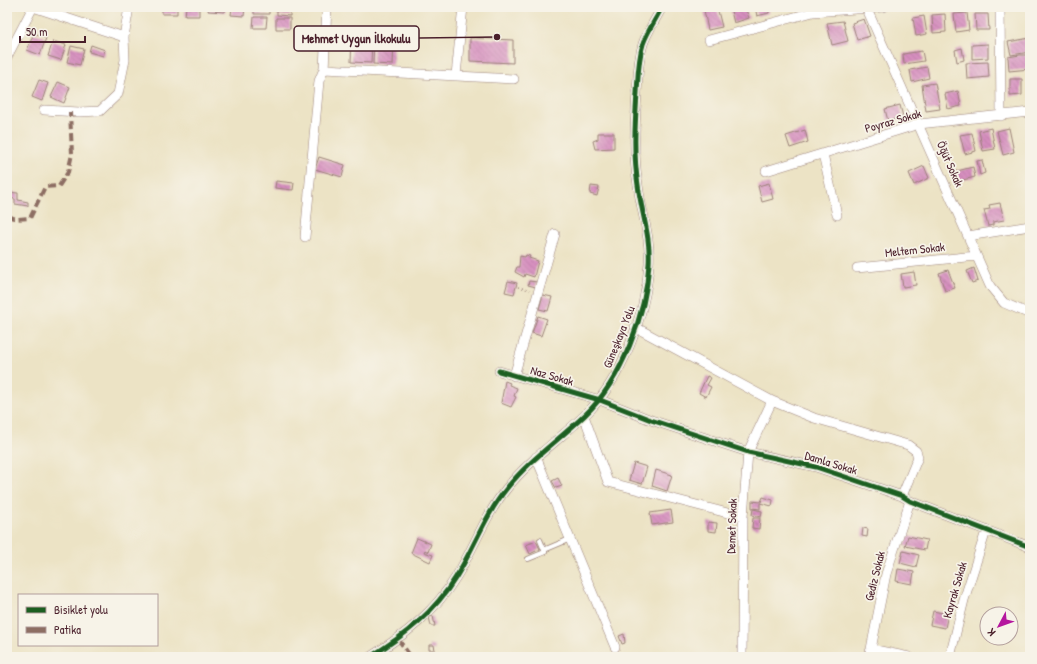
<svg xmlns="http://www.w3.org/2000/svg" width="1037" height="664" font-family="'Patrick Hand',sans-serif">
<defs>
<pattern id="building-back-hatch" width="6" height="6" patternUnits="userSpaceOnUse"><rect width="6" height="6" fill="#d78fbf"/><path d="M-1 5l2 2M0 0l6 6M5-1l2 2" fill="none" stroke="#b0749b"/></pattern>
</defs>
<rect width="100%" height="100%" fill="#f7f3e8"/>
<filter id="ink" filterUnits="userSpaceOnUse"><feTurbulence type="fractalNoise" baseFrequency=".025" numOctaves="2"/><feDisplacementMap in="SourceGraphic" scale="8" xChannelSelector="R" yChannelSelector="G"/><feConvolveMatrix kernelMatrix="1 2 1 2 8 2 1 2 1" color-interpolation-filters="sRGB"/></filter>
<filter id="wash" filterUnits="userSpaceOnUse"><feTurbulence type="fractalNoise" baseFrequency=".012" numOctaves="4" result="noise"/><feDisplacementMap in="SourceGraphic" scale="16" xChannelSelector="R" yChannelSelector="G"/><feGaussianBlur stdDeviation="0.9" result="paint"/><feColorMatrix in="noise" values="0 0 0 0 0 0 0 0 0 0 0 0 0 0 0 0 0 1.4 0 .05"/><feComposite in="paint" operator="in"/></filter>
<g filter="url(#wash)">
<rect width="100%" height="100%" fill="#ece3c5"/>
<g id="blocks">
<!-- building -->
<path fill="url(#building-back-hatch)" d="M162 7H177V14H162Z
M186 7H199V16H185Z
M209 7H226L225 12 208 11Z
M232 7H245L244 16 231 15Z
M254 7H269V14H254Z
M277 7H290V16L277 15Z
M717 7 722 27 708 30 704 10Z
M730 7H745L749 18 734 23Z
M755 7H768L769 13 757 16Z
M967 13 969 30 956 32 954 14Z
M945 14 946 32 933 33 932 15Z
M975 14H988L989 30H976Z
M924 16 927 34 916 36 913 18Z
M254 17H267L266 28H253Z
M276 18H290V29H276Z
M864 19 870 36 857 40 852 23Z
M843 21 848 41 832 45 827 23Z
M34 33 46 38 40 55 27 50Z
M352 36 372 37 371 63 351 62Z
M374 38 394 39 393 65 373 64Z
M470 38 513 40V63L470 61Z
M1030 38V52L1011 55 1008 42Z
M53 41 66 45 61 60 48 56Z
M988 44V58L972 59V45Z
M91 45 105 50 103 56 89 52Z
M71 46 84 49 80 65 67 62Z
M962 48 964 60 957 62 955 50Z
M922 51 924 61 904 64 903 54Z
M1020 55H1030V69L1009 71 1008 57Z
M988 62 989 77 967 79 966 63Z
M927 67 929 78 912 82 910 70Z
M1010 79H1022V95L1010 96Z
M39 80 48 83 42 101 32 97Z
M58 82 70 87 64 103 51 97Z
M935 83 940 109 926 111 922 85Z
M958 91 961 106 948 109 945 94Z
M900 105 903 117 888 121 885 109Z
M892 121 893 126 887 127 885 123Z
M991 128 995 149 983 151 979 131Z
M1009 128 1014 152 1003 155 997 131Z
M805 130 808 142 790 148 786 136Z
M598 133H614V148L595 149 593 141 598 139Z
M972 133 976 151 965 154 960 135Z
M319 157 345 165 342 177 315 169Z
M982 160 985 173 980 175 977 161Z
M924 166 929 178 914 185 909 173Z
M973 167 975 177 955 182 953 172Z
M276 181 294 183 293 190 275 188Z
M769 183 773 199 762 202 758 186Z
M591 186 599 187 597 196 590 194Z
M7 192 18 193V200L28 202V206L15 204V199L7 198Z
M1000 203 1004 220 993 222V225L988 226 984 210 990 209 989 205Z
M526 255 530 256 529 258 538 261 534 277 525 274 524 277 515 272 517 267H519L520 256 525 257Z
M974 268 978 281 972 283 967 271Z
M948 270 955 288 945 291 939 273Z
M914 272 916 285 903 287 901 274Z
M508 281 517 283 514 294 505 292Z
M529 281 537 282 536 287 528 285Z
M543 295 552 297 548 311 539 309Z
M538 316 547 319 541 336 532 333Z
M707 376 711 378 707 385 711 387 706 397 699 393Z
M505 381 510 383 509 385 517 388 514 396 516 397 511 407 501 403Z
M634 463 647 467 642 484 629 480Z
M656 470 672 475 667 491 652 486Z
M558 478 562 486 556 488 552 481Z
M763 497 773 500 772 506 760 503V509L752 508V501L761 502Z
M753 509 762 511 761 517 752 515Z
M671 510 673 522 652 525 650 513Z
M753 518H760L759 529 752 528Z
M708 522 717 523 716 532 708 531Z
M863 528 868 529 867 537 862 536Z
M908 536 927 540 925 550 905 546Z
M417 538 431 544 428 552 425 550 424 552 433 555 430 562 411 553Z
M536 541 540 549 530 554 526 545Z
M903 551 919 555 916 567 900 563Z
M898 569 914 572 912 584 896 581Z
M933 611 948 614 945 628 930 625Z
M433 616 435 626H431L429 617Z
M624 634 625 643 622 644 619 636Z
M429 645H434L435 650H429Z"/>
</g>
</g>
<g filter="url(#ink)">
<use href="#blocks" fill-opacity="0" stroke="#9b8178" stroke-width="1"/>
<g fill="none" stroke-linecap="round" stroke-linejoin="round">
<defs>
<path id="service" d="M544 550 570 539
M528 559 545 552 540 540"/>
<path id="minor" d="M33 7 124 37
M866 7 990 286 1004 303 1030 314
M1000 7 1001 116
M709 40 813 12 884 7
M7 57 33 7
M324 69 514 79
M456 75 463 7
M44 110 79 112 100 111 118 94 125 60 124 37 129 7
M823 154 837 215
M766 171 919 124 1030 112
M968 236 1030 226
M305 237 319 81 324 69 327 7
M857 268 976 256
M635 327 772 401 814 418 908 445 916 451 918 457 902 496
M499 371 600 400 651 420 748 452 816 467 902 496 910 501 1030 547
M514 376 555 234
M584 416 608 482 743 517
M536 457 615 647
M871 649 909 657
M370 657C405 635 434 613 456 577 474 548 485 515 507 488 529 460 559 440 585 415 622 380 646 314 649 264 651 237 641 211 638 185 633 154 635 124 637 93 638 77 638 60 643 44 647 32 656 19 662 7
M742 657 743 517 748 452 772 401
M868 657 871 649 886 574 910 501
M950 657 964 600 986 531"/>
</defs>
<!-- service casing -->
<use href="#service" stroke="#9b8178" stroke-width="6"/>
<!-- minor casing -->
<use href="#minor" stroke="#9b8178" stroke-width="10"/>
<!-- path -->
<path stroke="#9b8178" stroke-width="1.5" stroke-dasharray="1 3" stroke-linecap="butt" d="M518 287 530 290"/>
<!-- service -->
<use href="#service" stroke="#fff" stroke-width="4.5"/>
<!-- minor -->
<use href="#minor" stroke="#fff" stroke-width="9"/>
<!-- quiet -->
<path stroke="#8d6e63" stroke-width="4" stroke-dasharray="8 4" stroke-linecap="butt" d="M7 216 17 219 30 218 45 187 59 186 68 172 72 154 70 112
M398 639 411 657"/>
<defs>
<path id="cycleway" d="M499 371 600 400 651 420 748 452 816 467 902 496 910 501 1030 547
M370 657C405 635 434 613 456 577 474 548 485 515 507 488 529 460 559 440 585 415 622 380 646 314 649 264 651 237 641 211 638 185 633 154 635 124 637 93 638 77 638 60 643 44 647 32 656 19 662 7"/>
</defs>
<!-- cycleway casing -->
<use href="#cycleway" stroke="#f7f3e8" stroke-width="8"/>
<!-- cycleway -->
<use href="#cycleway" stroke="#1b5e20" stroke-width="5"/>
</g>
</g>
<g text-anchor="middle" stroke-width="3.5" stroke-linejoin="round" paint-order="stroke">
<!-- street labels -->
<g font-size="12" fill="#4a1f2b" stroke="#f7f3e8">
<text transform="translate(893 121) rotate(-16)" y="4">Poyraz Sokak</text>
<text transform="translate(950 164) rotate(66)" y="4">Öğüt Sokak</text>
<text transform="translate(915 250) rotate(-6)" y="4">Meltem Sokak</text>
<text transform="translate(619 337) rotate(-68)" y="4">Güneşkaya Yolu</text>
<text transform="translate(552 376) rotate(16)" y="4">Naz Sokak</text>
<text transform="translate(831 463) rotate(17)" y="4">Damla Sokak</text>
<text transform="translate(732 526) rotate(-88)" y="4">Demet Sokak</text>
<text transform="translate(875 576) rotate(-76)" y="4">Gediz Sokak</text>
<text transform="translate(955 590) rotate(-74)" y="4">Kayrak Sokak</text>
</g>
</g>
<!-- callouts -->
<path fill="none" stroke="#4a1f2b" stroke-width="1.5" d="M497 37L419 38"/>
<circle fill="#4a1f2b" stroke="#f7f3e8" stroke-width="1.5" cx="497" cy="37" r="4"/>
<rect fill="#f7f3e8" stroke="#4a1f2b" stroke-width="1.5" x="294" y="26" width="125" height="25" rx="4"/>
<g font-size="13" text-anchor="middle" font-weight="bold" fill="#4a1f2b">
<text x="356" y="43">Mehmet Uygun İlkokulu</text>
</g>
<!-- margin -->
<rect width="1037" height="664" fill="none" stroke="#f7f3e8" stroke-width="24"/>
<!-- legend -->
<rect x="18" y="594" width="140" height="52" fill="#f7f3e8" stroke="#b29e9c"/>
<rect x="26" y="607" width="20" height="6" fill="#1b5e20" stroke="#b29e9c"/>
<text x="54" y="614" font-size="12" fill="#4a1f2b">Bisiklet yolu</text>
<rect x="26" y="627" width="20" height="6" fill="#8d6e63" stroke="#b29e9c"/>
<text x="54" y="634" font-size="12" fill="#4a1f2b">Patika</text>
<!-- north arrow -->
<g transform="translate(999 626) rotate(229)"><circle r="19" fill="#f7f3e8" stroke="#b29e9c"/>
<path d="M0-3L7 15L0 10L-7 15Z" fill="#b5179e"/>
<text y="-6" font-size="11" font-weight="bold" text-anchor="middle" fill="#4a1f2b">K</text>
</g>
<!-- scale -->
<path d="M20 36v6h65v-6" fill="none" stroke="#4a1f2b" stroke-width="2"/>
<text x="26" y="36" font-size="12" fill="#4a1f2b" stroke="#f7f3e8" stroke-width="3" paint-order="stroke">50 m</text>
</svg>
